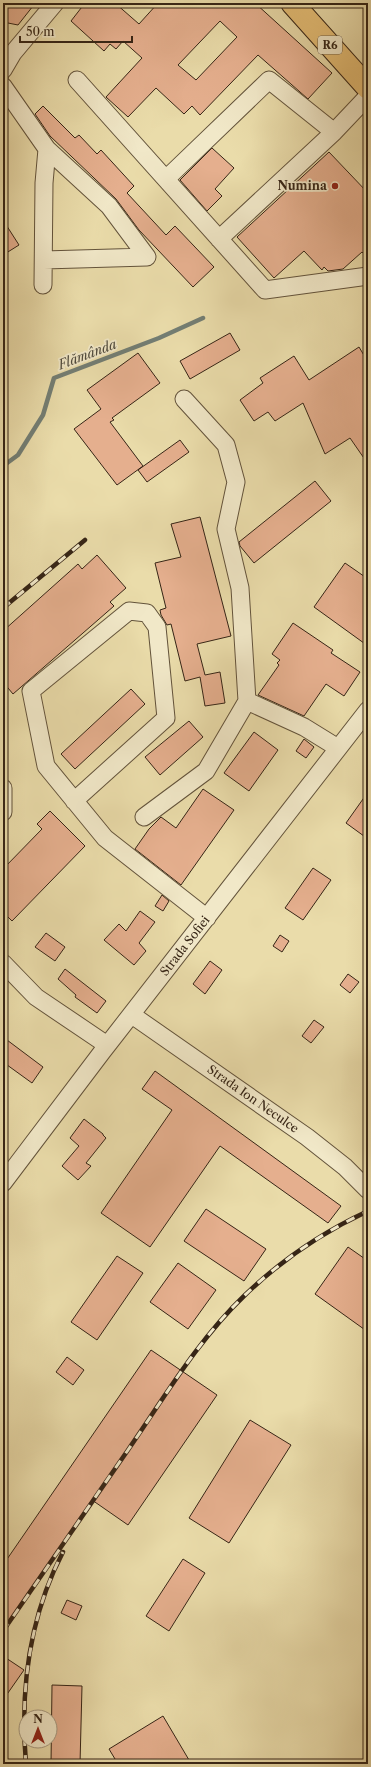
<svg xmlns="http://www.w3.org/2000/svg" width="371" height="1767" font-family="'Libre Caslon Text',serif">
<rect width="100%" height="100%" fill="#eadcaa"/>
<filter id="stains"><feTurbulence type="fractalNoise" baseFrequency=".005" numOctaves="4"/><feColorMatrix values="0 0 0 0 .2 0 0 0 0 .09 0 0 0 0 .02 0 0 0 .5 -.17"/></filter>
<radialGradient id="worn" r=".72"><stop offset=".6" stop-color="#630" stop-opacity="0"/><stop offset="1" stop-color="#630" stop-opacity=".3"/></radialGradient>
<g fill="none" stroke-linecap="round" stroke-linejoin="round">
<!-- stream -->
<path stroke="#737e74" stroke-width="4.5" d="M3 466 18 455 43 415 54 378 159 338 203 318"/>
</g>
<!-- building -->
<path fill="#e5af8e" stroke="#362516" fill-rule="evenodd" d="M3 3H22L33 6 18 25 3 22Z
M85 3H115L139 24 158 3H255L332 73 308 99 258 55 200 115 192 106 184 114 156 88 128 117 106 97 142 58 123 41 116 49 110 44 104 51 71 21ZM220 21 237 37 196 80 178 65Z
M43 106 75 138 79 135 97 154 101 150 134 186 127 193 166 235 175 226 214 267 193 287 139 230 116 199 50 136 35 114Z
M212 148 234 168 215 189 222 196 207 211 180 180Z
M329 152 368 193V258L362 252 343 269 328 271 324 267 322 270 304 251 274 278 237 237Z
M3 220 19 245 3 255Z
M230 333 240 350 190 379 180 361Z
M359 347 368 362V464L350 438 325 454 303 403 275 421 268 412 254 421 240 400 263 383 260 378 294 356 309 380Z
M138 353 160 383 112 418 114 420 110 422 143 466 117 485 74 429 101 409 87 390Z
M180 440 189 452 147 482 138 470Z
M315 481 331 501 254 563 240 546 239 542Z
M200 517 231 636 197 644 205 675 220 672 225 703 205 706 200 677 185 681 171 624 167 625 161 615 160 610 166 608 155 563 181 557 171 524Z
M97 555 126 588 110 602 114 606 13 694 3 682V631L78 564 82 569Z
M345 563 368 579V646L314 607Z
M293 623 333 650 331 653 360 672 344 696 326 684 304 716 258 695 279 665 277 663 280 660 272 654Z
M131 689 145 704 75 769 61 754Z
M189 721 203 737 160 775 145 757Z
M254 732 278 750 249 791 224 773Z
M304 739 314 747 306 758 296 751Z
M203 789 234 810 181 885 135 849 149 829 161 817 176 828Z
M368 792V839L346 823Z
M50 811 85 846 12 921 3 912V869L42 829 37 824Z
M313 868 331 880 303 920 285 908Z
M162 895 169 901 163 911 155 906Z
M140 911 155 922 139 943 146 951 134 965 104 940 119 924 126 931Z
M46 933 65 947 55 961 35 947Z
M280 935 289 941 282 952 273 946Z
M210 961 222 970 205 994 193 984Z
M65 969 106 1001 97 1013 75 997 76 995 58 979Z
M348 974 359 982 350 993 340 985Z
M314 1020 324 1027 311 1043 302 1036Z
M3 1037 43 1067 32 1083 3 1062Z
M155 1071 341 1206 328 1223 220 1146 150 1247 101 1213 172 1110 142 1089Z
M84 1119 103 1134V1135L106 1138 86 1163 91 1166 78 1180 62 1166 79 1146 70 1138Z
M206 1209 266 1249 244 1281 184 1241Z
M348 1247 368 1261V1332L315 1294Z
M117 1256 143 1273 97 1340 71 1322Z
M178 1263 216 1290 188 1329 150 1302Z
M151 1350 217 1395 128 1525 92 1500 3 1629V1565Z
M67 1357 84 1370 73 1385 56 1372Z
M250 1420 291 1445 229 1543 189 1518Z
M183 1559 205 1573 169 1631 146 1616Z
M67 1600 82 1606 76 1620 61 1613Z
M3 1656 24 1670 3 1700Z
M52 1685 82 1686 80 1764H51Z
M163 1716 189 1760 183 1764H118L109 1749Z"/>
<g fill="none" stroke-linecap="round" stroke-linejoin="round">
<defs>
<path id="minor" d="M3 70 13 53 55 3
M77 80 265 290 368 276
M3 86 47 149 44 183 43 285
M166 179 269 80 334 132
M219 239 334 132 368 96
M44 260 147 257 109 206 47 149
M184 399 226 445 236 482 226 529 240 588 247 701 304 727 338 748
M3 788V812
M74 801 166 718 157 627 147 613 129 611 31 691 46 766 105 838 207 918
M144 817 206 771 247 701
M3 963 36 997 107 1045
M132 1015 307 1137 345 1167 368 1190
M3 1183 102 1052 368 710"/>
<path id="highway" d="M292 3 368 88"/>
</defs>
<!-- minor casing -->
<use href="#minor" stroke="#63533b" stroke-width="19"/>
<!-- highway casing -->
<use href="#highway" stroke="#362516" stroke-width="24"/>
<!-- minor -->
<use href="#minor" stroke="#f1e8c8" stroke-width="17"/>
<!-- highway -->
<use href="#highway" stroke="#e5be75" stroke-width="22"/>
<defs>
<path id="rail" d="M3 608 85 540
M3 1631C45 1571 86 1510 128 1450 164 1398 198 1340 244 1296 280 1261 323 1232 368 1211
M26 1764C20 1692 29 1617 63 1552"/>
</defs>
<!-- rail casing -->
<use href="#rail" stroke="#362516" stroke-width="4.5"/>
<!-- rail -->
<use href="#rail" stroke="#f1e8c8" stroke-width="3" stroke-dasharray="9" stroke-linecap="butt"/>
</g>
<!-- markers -->
<circle fill="#8f2418" stroke="#f1e8c8" stroke-width="1.5" cx="335" cy="186" r="4"/>
<g text-anchor="middle" stroke-width="3.5" stroke-linejoin="round" paint-order="stroke">
<!-- shield labels -->
<rect fill="#f1e8c8" stroke="#6e604b" stroke-width="1" x="318" y="36" width="24" height="18" rx="3"/>
<g font-size="11" font-weight="bold" fill="#362516">
<text x="330" y="49">R6</text>
</g>
<!-- poi labels -->
<g font-size="12" font-weight="bold" fill="#362516" stroke="#f1e8c8" text-anchor="end">
<text x="327" y="190">Numina</text>
</g>
<!-- street labels -->
<g font-size="12" fill="#362516" stroke="#f1e8c8">
<text transform="translate(185 946) rotate(-52)" y="4">Strada Sofiei</text>
<text transform="translate(253 1099) rotate(35)" y="4">Strada Ion Neculce</text>
</g>
<!-- water labels -->
<g font-size="13" font-style="italic" fill="#4f4a3d" stroke="#f1e8c8">
<text transform="translate(87 354) rotate(-21)" y="5">Flămânda</text>
</g>
</g>
<!-- margin -->
<rect width="371" height="1767" fill="none" stroke="#eadcaa" stroke-width="16"/>
<rect x="4" y="4" width="363" height="1759" fill="none" stroke="#362516" stroke-width="2"/>
<rect x="8" y="8" width="355" height="1751" fill="none" stroke="#362516"/>
<!-- north arrow -->
<g transform="translate(38 1729)"><circle r="19" fill="#f1e8c8" stroke="#a69a81"/>
<path d="M0-3L7 15L0 10L-7 15Z" fill="#8f2418"/>
<text y="-6" font-size="11" font-weight="bold" text-anchor="middle" fill="#362516">N</text>
</g>
<!-- scale -->
<path d="M20 36v6h112v-6" fill="none" stroke="#362516" stroke-width="2"/>
<text x="26" y="36" font-size="12" fill="#362516" stroke="#f1e8c8" stroke-width="3" paint-order="stroke">50 m</text>
<rect width="100%" height="100%" filter="url(#stains)"/>
<rect width="100%" height="100%" fill="url(#worn)"/>
</svg>
